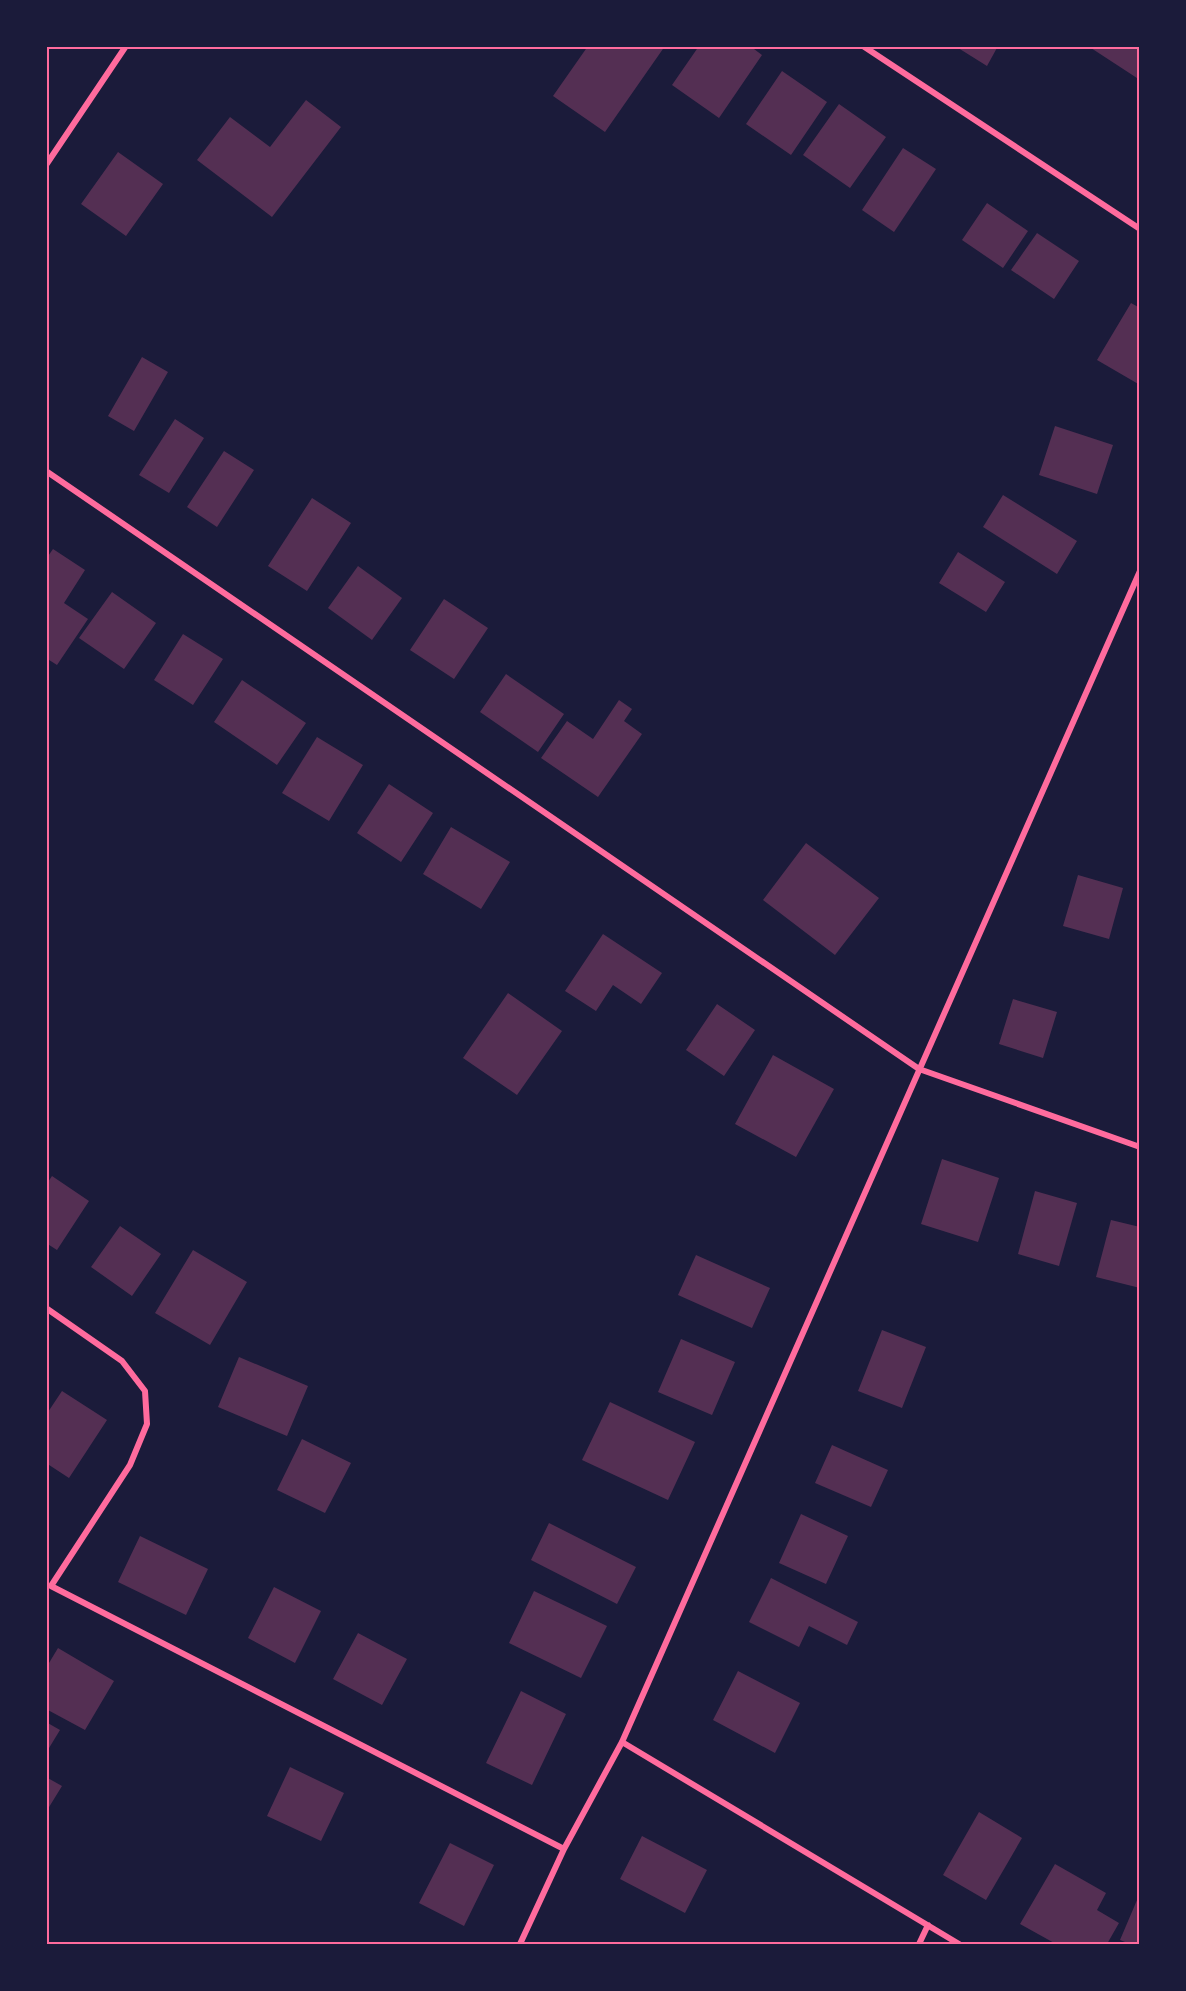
<svg xmlns="http://www.w3.org/2000/svg" width="1186" height="1991" font-family="Helvetica,sans-serif">
<rect width="100%" height="100%" fill="#1b1b3a"/>
<!-- building -->
<path fill="#542f53" d="M588 46H665L605 132 553 96Z
M699 46H750L762 55 719 118 672 85Z
M955 46H998L987 66Z
M1092 46H1140V80L1091 48Z
M782 71 827 102 791 155 746 124Z
M306 100 341 127 272 217 197 160 230 117 270 147Z
M839 104 886 137 850 188 803 155Z
M903 148 936 169 894 232 862 210Z
M118 152 163 184 126 236 81 204Z
M987 203 1028 231 1003 268 962 240Z
M1037 233 1079 261 1054 299 1011 270Z
M1131 303 1140 308V385L1097 360Z
M142 357 168 372 134 431 108 416Z
M175 419 204 438 169 493 139 475Z
M1055 426 1113 445 1097 494 1039 475Z
M224 451 254 470 217 527 187 507Z
M1003 495 1077 541 1057 574 983 527Z
M312 498 351 523 307 591 268 566Z
M53 549 85 570 64 603 88 619 57 665 46 658V559Z
M958 552 1005 582 986 612 939 583Z
M358 566 402 598 372 640 328 608Z
M112 592 156 623 124 669 79 638Z
M444 599 488 628 454 679 410 650Z
M183 634 223 659 193 705 154 680Z
M506 674 564 714 538 752 480 712Z
M242 680 306 723 277 765 214 722Z
M619 700 632 709 624 721 642 734 598 797 541 758 567 721 593 739Z
M317 737 363 765 329 821 282 793Z
M389 784 433 813 401 862 357 833Z
M451 827 510 862 481 909 423 874Z
M806 843 879 898 835 955 763 900Z
M1078 875 1123 888 1109 939 1063 926Z
M603 934 662 973 641 1004 613 985 596 1011 565 991Z
M508 993 562 1031 517 1095 463 1058Z
M1013 999 1057 1012 1043 1058 999 1044Z
M717 1004 755 1030 724 1076 686 1050Z
M773 1055 834 1089 796 1157 735 1124Z
M942 1159 999 1178 978 1242 921 1224Z
M52 1176 89 1201 57 1250 46 1243V1185Z
M1035 1191 1077 1203 1059 1266 1018 1254Z
M1111 1220 1140 1227V1288L1096 1277Z
M120 1226 161 1254 132 1296 91 1267Z
M193 1250 247 1282 210 1345 155 1313Z
M696 1255 770 1288 752 1328 678 1295Z
M882 1330 926 1347 902 1408 858 1391Z
M681 1339 735 1362 712 1415 658 1392Z
M239 1357 308 1386 287 1436 218 1407Z
M62 1391 107 1420 69 1478 46 1463V1415Z
M610 1402 695 1442 668 1500 582 1460Z
M302 1439 351 1463 325 1513 277 1490Z
M832 1445 888 1470 871 1507 815 1483Z
M801 1514 848 1536 826 1584 779 1563Z
M549 1523 636 1567 617 1604 531 1560Z
M140 1536 208 1569 186 1615 118 1582Z
M771 1578 858 1622 847 1645 809 1626 799 1647 749 1622Z
M274 1587 321 1611 295 1663 248 1638Z
M534 1591 607 1626 581 1678 509 1643Z
M358 1633 407 1659 382 1705 333 1679Z
M58 1648 114 1681 85 1730 46 1709V1668Z
M738 1671 800 1703 775 1753 713 1720Z
M521 1691 566 1714 532 1785 486 1763Z
M46 1722 60 1730 46 1753Z
M290 1767 344 1793 321 1841 267 1816Z
M46 1777 62 1786 46 1812Z
M979 1812 1022 1838 986 1900 943 1875Z
M642 1836 707 1870 685 1913 620 1879Z
M450 1843 494 1865 464 1926 419 1903Z
M1055 1864 1106 1893 1097 1910 1119 1923 1107 1944H1056L1020 1924Z
M1140 1893V1944H1130L1120 1940Z"/>
<g fill="none" stroke-linecap="round" stroke-linejoin="round">
<!-- minor -->
<path stroke="#ff6b9d" stroke-width="6" d="M863 46 1140 229
M46 165 126 46
M46 471 919 1069 1140 1147
M46 1308 122 1361 145 1391 147 1424 130 1465 51 1586 564 1849
M622 1742 959 1944
M520 1944 564 1849 622 1742 1140 571
M919 1944 928 1925"/>
</g>
<!-- border -->
<rect width="1186" height="1991" fill="none" stroke="#1b1b3a" stroke-width="96"/>
<rect x="48" y="48" width="1090" height="1895" fill="none" stroke="#ff6b9d" stroke-width="2"/>
</svg>
